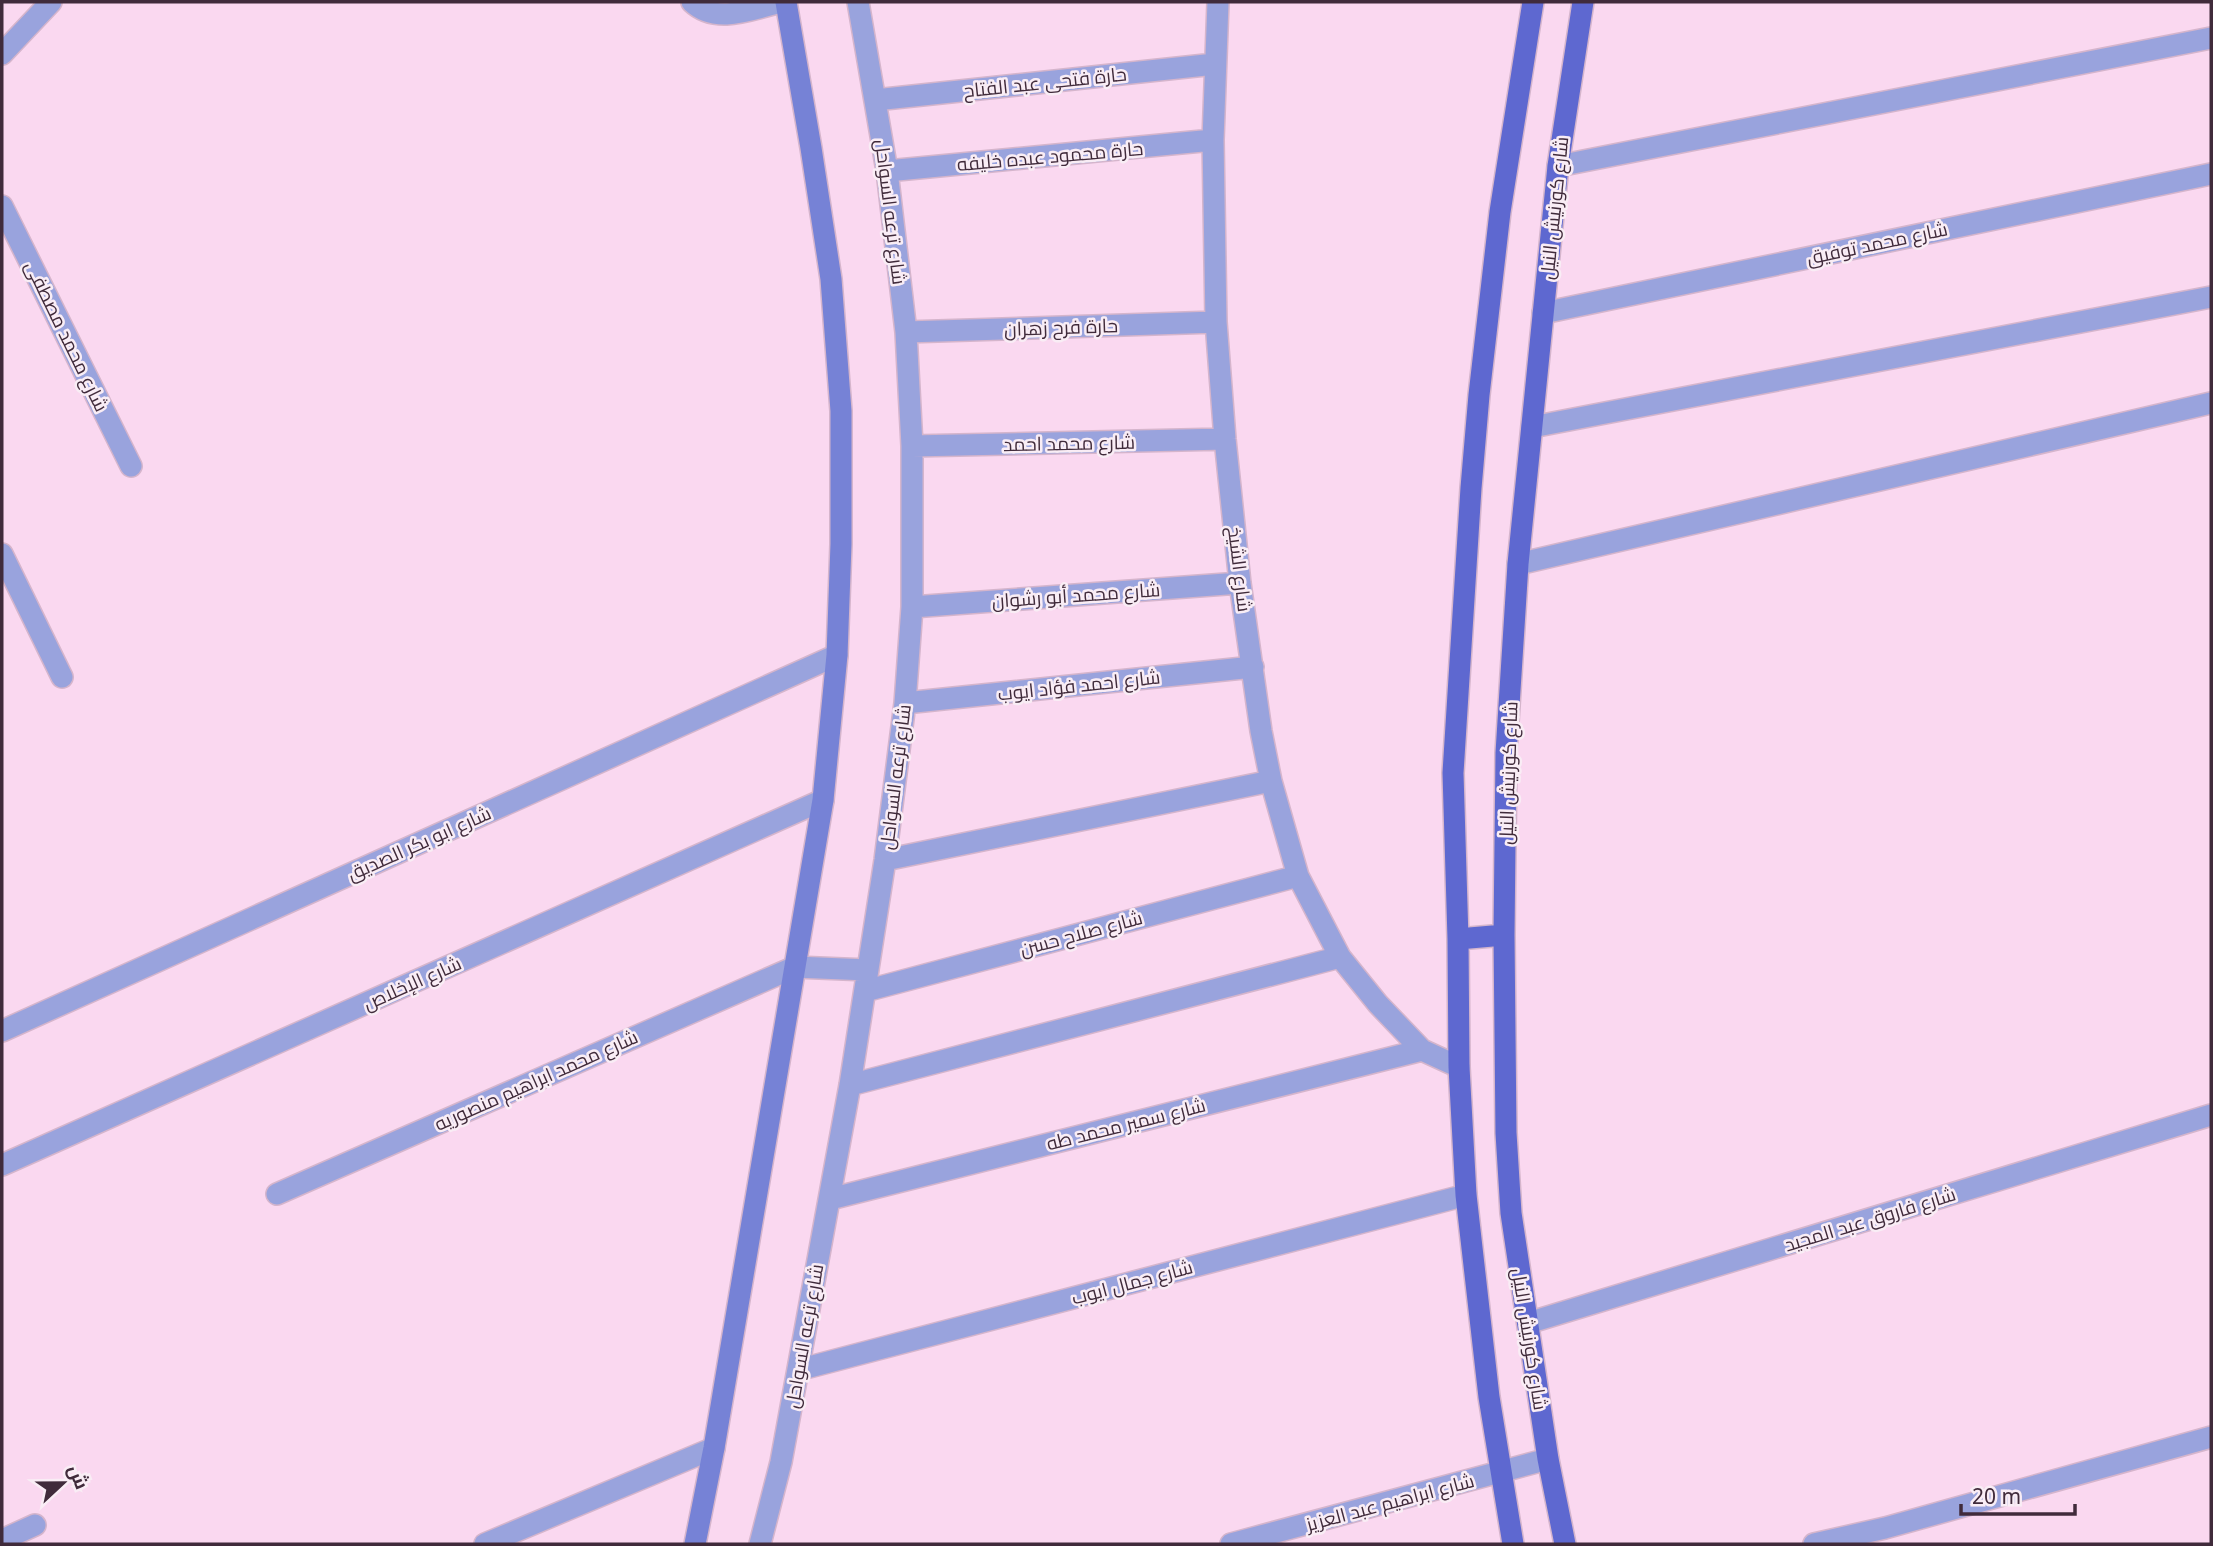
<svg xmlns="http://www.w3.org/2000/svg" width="2213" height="1546" font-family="'Noto Sans',Cairo,sans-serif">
<rect width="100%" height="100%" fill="#fad8f0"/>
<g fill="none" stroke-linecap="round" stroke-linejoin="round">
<defs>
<path id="lane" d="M692 2C716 25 752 9 781 2"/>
<path id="street" d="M1218 2 1213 140 1216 322 1225 439 1240 583 1261 731 1271 781 1298 876 1340 957 1378 1004 1422 1050 1459 1067
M2 54 51 2
M875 100 1215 64
M1558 166 2211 38
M887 171 1213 140
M2 206 131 466
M1543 313 2211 174
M906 332 1216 322
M1532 427 2211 297
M912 446 1225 439
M2 554 62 677
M1518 564 2211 403
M912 607 1240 583
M905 703 1253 667
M885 860 1271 781
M865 991 1298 876
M2 1031 837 655
M850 1085 1340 957
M2 1165 823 800
M277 1194 795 967 868 970
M830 1199 1422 1050
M1528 1323 2211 1115
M798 1370 1466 1195
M2 1540 35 1525
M485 1544 714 1448
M760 1544 781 1462 850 1085 885 860 905 703 912 607V446L906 332 887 171 858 2
M1231 1544 1548 1459
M1814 1544 1885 1528 2211 1437"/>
<path id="secondary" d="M695 1544 714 1448 823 800 837 655 841 544V411L831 279 811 148 786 2"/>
<path id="primary" d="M1458 939 1504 935
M1513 1544 1489 1397 1466 1195 1459 1067 1458 939 1453 773 1471 488 1479 395 1500 212 1533 2
M1565 1544 1548 1459 1511 1213 1506 1133 1504 935 1506 753 1518 564 1558 166 1583 2"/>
</defs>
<!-- lane casing -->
<use href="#lane" stroke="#d5b5cc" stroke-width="24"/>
<!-- street casing -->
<use href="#street" stroke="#d5b5cc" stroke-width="24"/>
<!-- secondary casing -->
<use href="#secondary" stroke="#d5b5cc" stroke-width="24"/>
<!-- primary casing -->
<use href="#primary" stroke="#d5b5cc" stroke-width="24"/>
<!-- lane -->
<use href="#lane" stroke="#99a3dd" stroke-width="21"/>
<!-- street -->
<use href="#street" stroke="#99a3dd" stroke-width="21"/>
<!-- secondary -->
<use href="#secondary" stroke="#7682d6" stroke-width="21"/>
<!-- primary -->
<use href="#primary" stroke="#5e68d0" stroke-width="21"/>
</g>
<g text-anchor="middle" stroke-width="5" stroke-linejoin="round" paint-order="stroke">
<!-- street labels -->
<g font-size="19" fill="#402b3b" stroke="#f9edf5">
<text transform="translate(1045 82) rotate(-6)" y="7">حارة فتحى عبد الفتاح</text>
<text transform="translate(1050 156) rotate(-5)" y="7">حارة محمود عبده خليفه</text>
<text transform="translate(1554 208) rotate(-84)" y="7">شارع كورنيش النيل</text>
<text transform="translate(891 212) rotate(83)" y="7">شارع ترعه السواحل</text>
<text transform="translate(1877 243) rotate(-12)" y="7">شارع محمد توفيق</text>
<text transform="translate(1061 327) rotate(-2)" y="7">حارة فرح زهران</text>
<text transform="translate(67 336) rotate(64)" y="7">شارع محمد مصطفى</text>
<text transform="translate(1069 443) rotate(-1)" y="7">شارع محمد احمد</text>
<text transform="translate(1240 569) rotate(83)" y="7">شارع الشيخ</text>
<text transform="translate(1076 595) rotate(-4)" y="7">شارع محمد أبو رشوان</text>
<text transform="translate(1079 685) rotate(-6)" y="7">شارع احمد فؤاد ايوب</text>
<text transform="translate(1508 773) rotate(-88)" y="7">شارع كورنيش النيل</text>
<text transform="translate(895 777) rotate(-83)" y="7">شارع ترعه السواحل</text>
<text transform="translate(419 843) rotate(-24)" y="7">شارع ابو بكر الصديق</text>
<text transform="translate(1081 933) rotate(-15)" y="7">شارع صلاح حسن</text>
<text transform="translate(412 983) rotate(-24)" y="7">شارع الإخلاص</text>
<text transform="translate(536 1080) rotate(-24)" y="7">شارع محمد ابراهيم منصوريه</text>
<text transform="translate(1126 1124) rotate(-14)" y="7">شارع سمير محمد طه</text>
<text transform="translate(1870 1219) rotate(-17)" y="7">شارع فاروق عبد المجيد</text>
<text transform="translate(1132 1282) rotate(-15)" y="7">شارع جمال ايوب</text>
<text transform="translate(804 1336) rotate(-80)" y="7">شارع ترعه السواحل</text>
<text transform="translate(1530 1339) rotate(81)" y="7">شارع كورنيش النيل</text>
<text transform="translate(1390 1502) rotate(-15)" y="7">شارع ابراهيم عبد العزيز</text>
</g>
</g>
<!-- border -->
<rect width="2213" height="1546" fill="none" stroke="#402b3b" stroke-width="7"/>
<!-- north arrow -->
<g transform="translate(63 1483) rotate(68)" stroke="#f9edf5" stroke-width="5" paint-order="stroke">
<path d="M0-5L12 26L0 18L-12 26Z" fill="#402b3b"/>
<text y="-10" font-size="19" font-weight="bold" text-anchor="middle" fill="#402b3b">ش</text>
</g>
<!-- scale -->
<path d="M1961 1504v10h114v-10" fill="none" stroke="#402b3b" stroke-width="3.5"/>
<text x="1972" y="1504" font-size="21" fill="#402b3b" stroke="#f9edf5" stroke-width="5" paint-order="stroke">20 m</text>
</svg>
